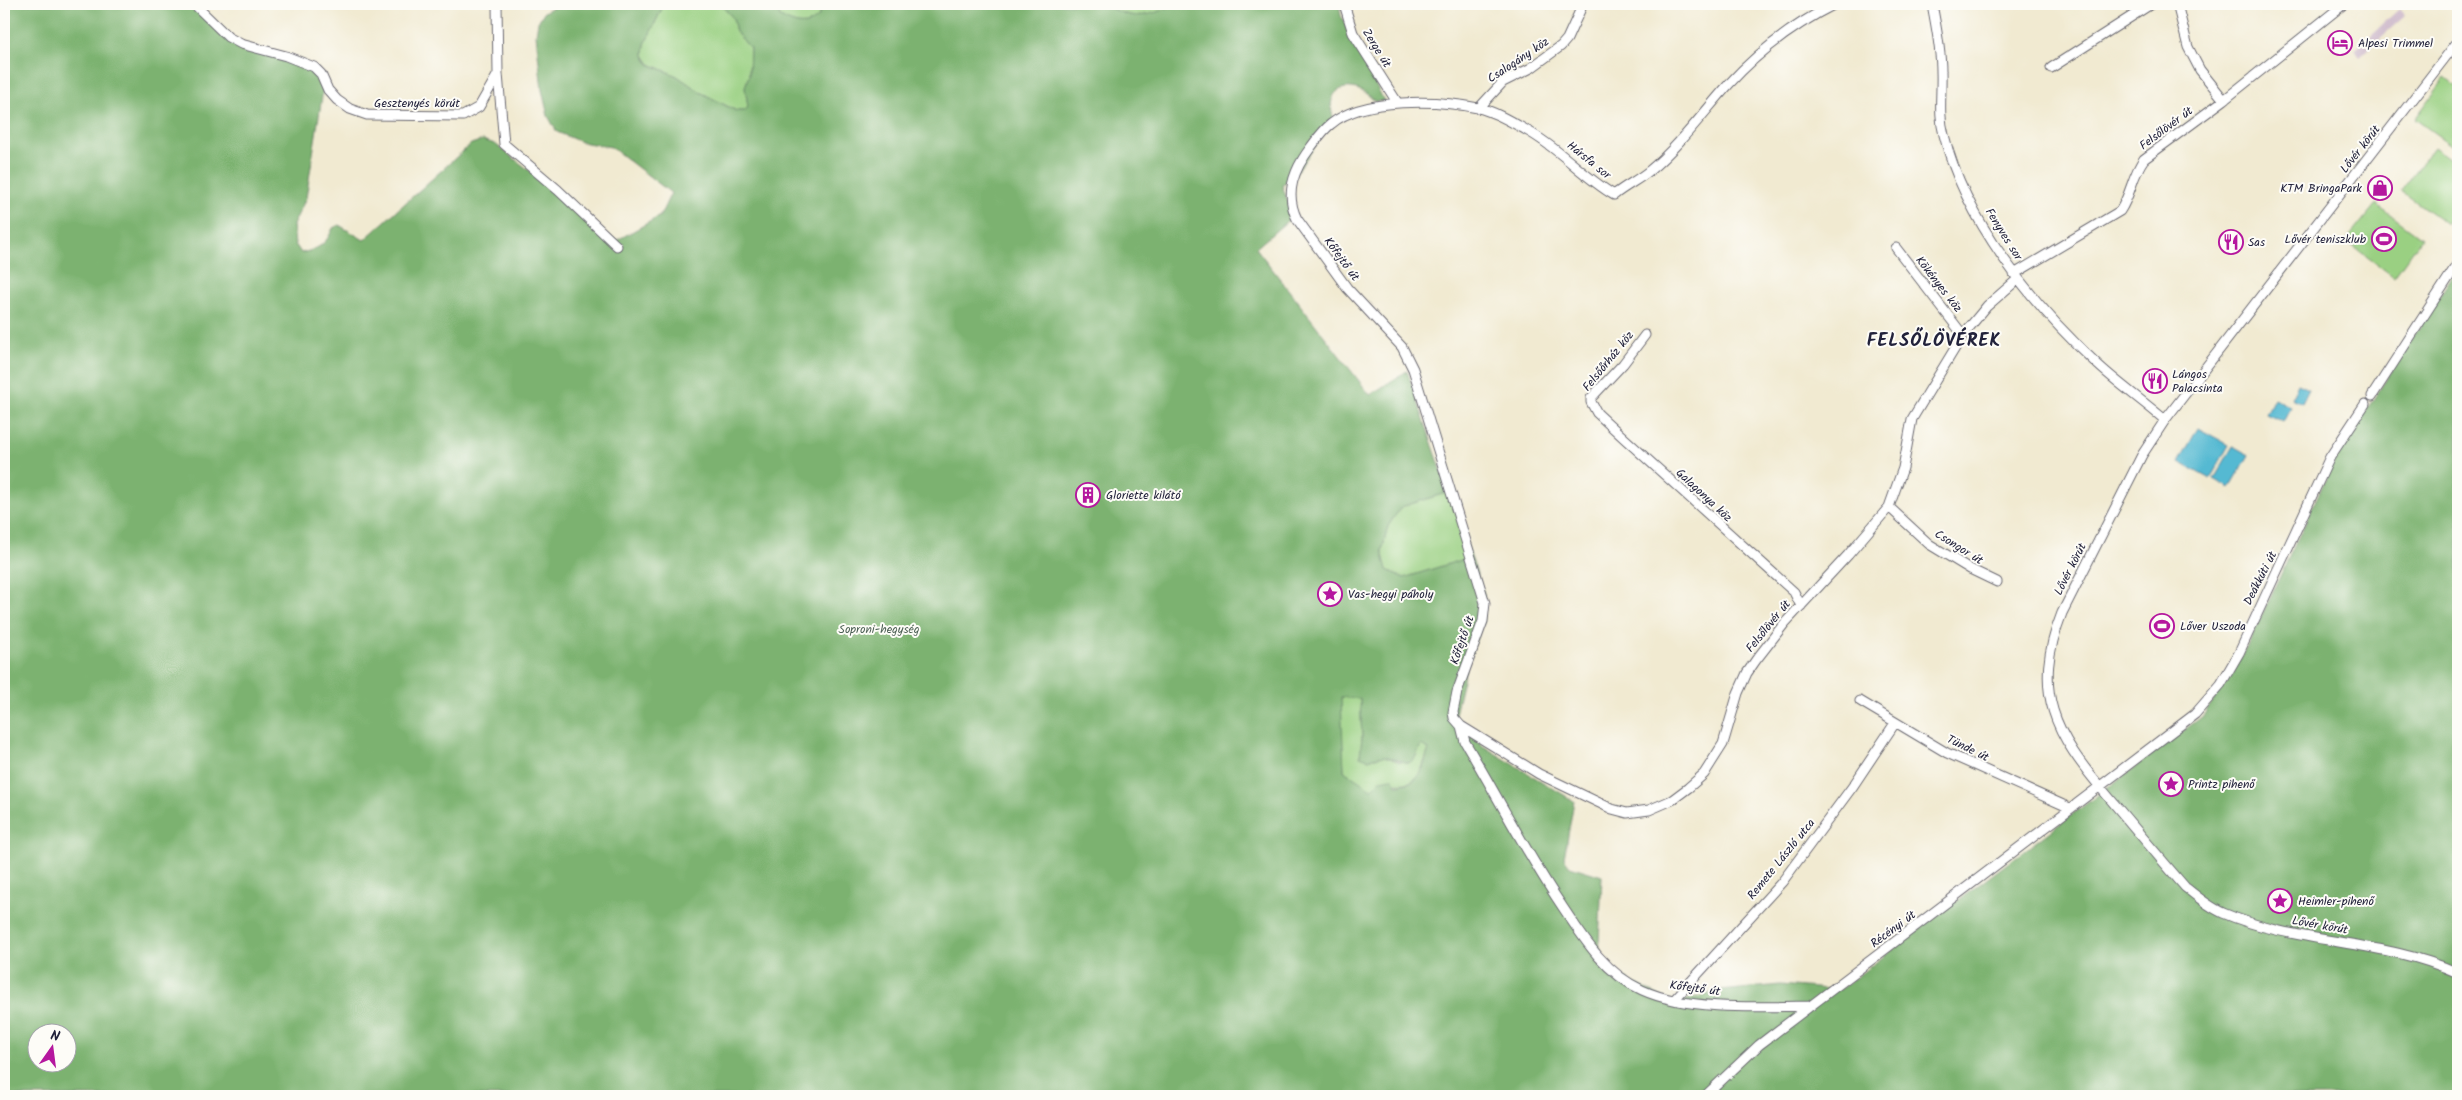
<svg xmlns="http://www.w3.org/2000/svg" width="2462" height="1100" font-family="Kalam,sans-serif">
<rect width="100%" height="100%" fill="#fdfcf7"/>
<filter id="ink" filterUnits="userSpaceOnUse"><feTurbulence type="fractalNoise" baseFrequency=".02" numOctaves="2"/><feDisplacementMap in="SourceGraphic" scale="10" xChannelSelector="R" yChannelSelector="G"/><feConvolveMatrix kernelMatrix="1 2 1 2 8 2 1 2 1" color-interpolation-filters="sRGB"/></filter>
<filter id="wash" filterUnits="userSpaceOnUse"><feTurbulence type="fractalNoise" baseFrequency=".0096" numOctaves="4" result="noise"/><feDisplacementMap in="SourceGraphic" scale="20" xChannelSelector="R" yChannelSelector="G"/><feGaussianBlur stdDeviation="1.12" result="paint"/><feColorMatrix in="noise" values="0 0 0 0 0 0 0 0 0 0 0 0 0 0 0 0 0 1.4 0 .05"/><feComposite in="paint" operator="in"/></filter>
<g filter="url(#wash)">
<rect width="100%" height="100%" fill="#f1ead1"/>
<!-- industrial -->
<path fill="#d0bdcd" d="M2399 9 2405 16 2360 56 2355 50Z"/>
<!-- green -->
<path fill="#9ad082" stroke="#5e795e" d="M664 4H720L733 18 736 32 750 48 749 75 745 87 748 107 745 111H737L700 92 677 76 650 64 644 55 645 44Z
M782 4H820L819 16C807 29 795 25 780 17L778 10Z
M1101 4H1163L1167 9C1135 20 1131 17 1101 4Z
M2445 78 2458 88V150L2415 119Z
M2434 147 2458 165V209L2447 224 2401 191Z
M2376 204 2422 238 2394 277 2346 241Z
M1449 492 1471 557 1404 578 1387 570 1382 551 1388 526 1401 507Z
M1340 697 1360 699 1362 737 1360 756 1375 758 1384 756 1400 762 1415 758 1421 744 1429 749C1418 780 1416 789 1380 780L1371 790 1344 771Z"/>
<!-- forest -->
<path fill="#7bb270" stroke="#4e6a56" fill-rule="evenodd" d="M4 4H192L232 40 318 70 324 84 306 198 293 225 295 244 301 253C318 249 326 245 333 228L339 225 364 240 471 144 483 140 495 144 555 190 612 243 660 216 671 193 611 147 581 142 557 132 548 116 542 90 536 34 538 22 544 12 559 4H664L645 44 644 55 649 64 677 76 700 92 736 111H745L748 107 745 87 749 75 750 48 736 32 733 18 720 4H782L778 10 780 17C795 25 807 29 819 16L820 4H1101C1131 17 1134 20 1166 9L1163 4H1339L1341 16 1384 101 1375 102C1358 80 1321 82 1334 120L1295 174 1282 185 1293 216 1256 248 1370 395 1407 371 1449 492 1401 507 1388 526 1382 551 1387 570 1404 578 1471 557 1484 594 1483 621 1466 667 1454 718 1483 746 1574 801 1564 858 1570 866 1602 876 1599 944 1606 969 1674 1003 1720 991 1780 985 1839 990 2203 716 2243 655 2335 459 2458 267V1096H4ZM1341 697 1360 699 1362 737 1360 756 1368 759 1384 756 1409 763 1415 758 1421 745 1429 749C1422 769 1422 783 1397 785L1392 778 1380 780 1371 789 1344 771ZM38 1032H68V1062H38Z"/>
<!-- water -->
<path fill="#54b9d2" stroke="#3b6e86" d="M2298 384 2309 389 2302 403 2291 398Z
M2274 398 2291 407 2283 422 2266 414Z
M2198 428 2229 445 2210 479 2179 462Z
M2233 446 2249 455 2230 488 2214 479Z"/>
</g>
<g filter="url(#ink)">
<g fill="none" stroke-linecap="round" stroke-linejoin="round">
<defs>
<path id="street" d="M194 4 228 37 241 44 286 56 314 67 321 74 328 90 337 100 350 109 367 115 463 116 479 107 498 74 497 4
M1344 4 1353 33 1397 102
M1932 4C1936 26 1941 49 1941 71 1942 93 1938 114 1944 135 1965 220 2032 304 2095 362 2117 383 2142 400 2165 420
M2177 4 2188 47 2200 70 2224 100
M2458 41 2165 420 2142 455 2062 613C2031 692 2055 734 2106 794 2132 825 2158 856 2185 887 2196 896 2209 907 2223 913 2298 945 2383 939 2458 973
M2051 68 2151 4
M498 74 504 144 558 190 617 246
M1479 108 1503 82 1531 68 1561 46 1567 39 1583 4
M1896 248 1963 335
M2014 274 2120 211C2131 195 2132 175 2144 159L2224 100 2344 4
M1645 335 1623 364 1591 398V402L1597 413 1625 439 1794 592 1801 606
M2372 396 2458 263
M1889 507 1929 544 1970 569 1997 582
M1860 701 1947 753 2070 808
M1461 726 1539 774 1612 809 1627 813 1649 810 1672 800 1688 788 1704 774 1723 744 1738 693 1747 673 1756 660 1784 624 1848 555 1889 507 1903 468 1912 419 1963 335 1987 306 2018 279
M1674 1000 1782 882 1853 786 1895 723
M1811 1006C1761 1007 1688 1011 1642 990 1604 973 1582 936 1560 903 1525 851 1497 795 1465 742L1461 726 1454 718 1453 712 1457 692 1483 621 1485 603 1413 369 1402 347 1347 288 1297 219C1284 193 1294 169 1311 147 1317 139 1323 130 1331 124 1363 97 1439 100 1478 108 1494 111 1512 122 1526 130 1558 147 1582 176 1614 195 1625 186 1638 180 1649 171 1679 146 1703 113 1729 84 1760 50 1795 24 1835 4
M1705 1096 1759 1045 2195 714 2221 684 2239 653 2330 457 2365 404"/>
</defs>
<!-- street casing -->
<use href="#street" stroke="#6a6870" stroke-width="11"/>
<!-- street -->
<use href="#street" stroke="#fff" stroke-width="9"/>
</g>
</g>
<!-- icons -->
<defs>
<symbol id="hotel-ring" viewBox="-11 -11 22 22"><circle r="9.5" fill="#fdfcf7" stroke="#b5179e" stroke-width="1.5"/><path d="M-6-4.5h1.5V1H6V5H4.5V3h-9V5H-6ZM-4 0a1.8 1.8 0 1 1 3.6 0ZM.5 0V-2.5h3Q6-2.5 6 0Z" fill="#b5179e"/></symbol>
<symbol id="shop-ring" viewBox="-11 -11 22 22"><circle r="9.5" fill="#fdfcf7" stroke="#b5179e" stroke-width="1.5"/><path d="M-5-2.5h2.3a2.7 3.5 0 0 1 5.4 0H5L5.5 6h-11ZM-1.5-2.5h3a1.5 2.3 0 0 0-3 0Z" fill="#b5179e"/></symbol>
<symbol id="stadium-ring" viewBox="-11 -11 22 22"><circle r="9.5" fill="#fdfcf7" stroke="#b5179e" stroke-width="1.5"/><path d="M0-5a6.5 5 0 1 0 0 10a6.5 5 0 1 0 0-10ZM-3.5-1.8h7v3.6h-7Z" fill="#b5179e"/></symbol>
<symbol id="restaurant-ring" viewBox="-11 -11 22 22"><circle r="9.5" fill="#fdfcf7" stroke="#b5179e" stroke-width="1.5"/><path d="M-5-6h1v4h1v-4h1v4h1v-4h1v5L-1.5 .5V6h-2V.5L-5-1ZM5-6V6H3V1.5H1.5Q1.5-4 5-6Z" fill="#b5179e"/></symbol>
<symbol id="building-ring" viewBox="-11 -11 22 22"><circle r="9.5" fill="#fdfcf7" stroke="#b5179e" stroke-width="1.5"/><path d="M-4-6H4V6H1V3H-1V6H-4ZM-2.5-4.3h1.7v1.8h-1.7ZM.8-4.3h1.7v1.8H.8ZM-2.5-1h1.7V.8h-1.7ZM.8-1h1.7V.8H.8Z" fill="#b5179e"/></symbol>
<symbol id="sight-ring" viewBox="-11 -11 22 22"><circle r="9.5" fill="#fdfcf7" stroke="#b5179e" stroke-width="1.5"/><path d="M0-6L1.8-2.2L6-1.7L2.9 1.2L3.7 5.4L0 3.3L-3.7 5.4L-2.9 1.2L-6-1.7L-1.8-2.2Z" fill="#b5179e"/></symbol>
</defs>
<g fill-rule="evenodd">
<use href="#hotel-ring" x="2326" y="29" width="28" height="28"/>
<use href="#shop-ring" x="2366" y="174" width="28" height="28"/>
<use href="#stadium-ring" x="2370" y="225" width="28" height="28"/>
<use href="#restaurant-ring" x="2217" y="228" width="28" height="28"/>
<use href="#restaurant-ring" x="2141" y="367" width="28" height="28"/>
<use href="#building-ring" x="1074" y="481" width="28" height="28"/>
<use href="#sight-ring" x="1316" y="580" width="28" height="28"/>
<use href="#stadium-ring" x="2148" y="612" width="28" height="28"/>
<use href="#sight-ring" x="2157" y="770" width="28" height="28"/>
<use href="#sight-ring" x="2266" y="887" width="28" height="28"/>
</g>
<g text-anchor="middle" stroke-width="4" stroke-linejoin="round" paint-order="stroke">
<!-- poi labels -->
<g font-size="12" fill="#22223b" stroke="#fdfcf7" text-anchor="start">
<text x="2358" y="47">Alpesi Trimmel</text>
<text x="2362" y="192" text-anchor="end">KTM BringaPark</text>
<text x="2366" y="243" text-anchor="end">Lővér teniszklub</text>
<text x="2248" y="246">Sas</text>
<text x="2172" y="378">Lángos<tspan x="2172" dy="14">Palacsinta</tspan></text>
<text x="1106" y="499">Gloriette kilátó</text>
<text x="1348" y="598">Vas-hegyi páholy</text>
<text x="2180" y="630">Lőver Uszoda</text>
<text x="2188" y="788">Printz pihenő</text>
<text x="2298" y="905">Heimler-pihenő</text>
</g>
<!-- street labels -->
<g font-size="12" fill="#22223b" stroke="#fdfcf7">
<text transform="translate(1377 48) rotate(58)" y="4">Zerge út</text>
<text transform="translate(1518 60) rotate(-34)" y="4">Csalogány köz</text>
<text x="417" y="107">Gesztenyés körút</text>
<text transform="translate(2166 128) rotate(-37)" y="4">Felsőlövér út</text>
<text transform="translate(2360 149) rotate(-52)" y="4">Lővér körút</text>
<text transform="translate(1589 160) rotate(39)" y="4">Hársfa sor</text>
<text transform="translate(2004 234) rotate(58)" y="4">Fenyves sor</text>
<text transform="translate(1342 259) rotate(54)" y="4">Kőfejtő út</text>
<text transform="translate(1939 284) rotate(52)" y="4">Kökényes köz</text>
<text transform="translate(1608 361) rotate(-51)" y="4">Felsőőrház köz</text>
<text transform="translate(1704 495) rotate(43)" y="4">Galagonya köz</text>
<text transform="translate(1959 547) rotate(32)" y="4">Csongor út</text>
<text transform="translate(2070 569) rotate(-63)" y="4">Lővér körút</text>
<text transform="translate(2260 578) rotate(-63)" y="4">Deákkúti út</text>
<text transform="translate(1768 626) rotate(-51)" y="4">Felsőlövér út</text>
<text transform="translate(1462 640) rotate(-71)" y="4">Kőfejtő út</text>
<text transform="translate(1968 748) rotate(26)" y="4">Tünde út</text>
<text transform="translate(1781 859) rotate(-51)" y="4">Remete László utca</text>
<text transform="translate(2320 925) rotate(10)" y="4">Lővér körút</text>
<text transform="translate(1893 929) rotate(-37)" y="4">Récényi út</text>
<text transform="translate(1695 988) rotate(8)" y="4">Kőfejtő út</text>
</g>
<!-- park labels -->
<g font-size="12" fill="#4c5f54" stroke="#fdfcf7">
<text x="879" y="633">Soproni-hegység</text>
</g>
<!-- district labels -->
<g font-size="18" font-weight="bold" letter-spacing="1" fill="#22223b" stroke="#fdfcf7">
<text x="1934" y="346">FELSŐLÖVÉREK</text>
</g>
</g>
<!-- margin -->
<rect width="2462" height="1100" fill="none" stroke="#fdfcf7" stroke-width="20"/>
<!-- north arrow -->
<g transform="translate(52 1048) rotate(14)"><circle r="24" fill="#fdfcf7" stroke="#a5a5ac"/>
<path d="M0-4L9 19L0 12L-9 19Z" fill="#b5179e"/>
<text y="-8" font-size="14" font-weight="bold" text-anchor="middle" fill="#22223b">N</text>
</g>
</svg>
